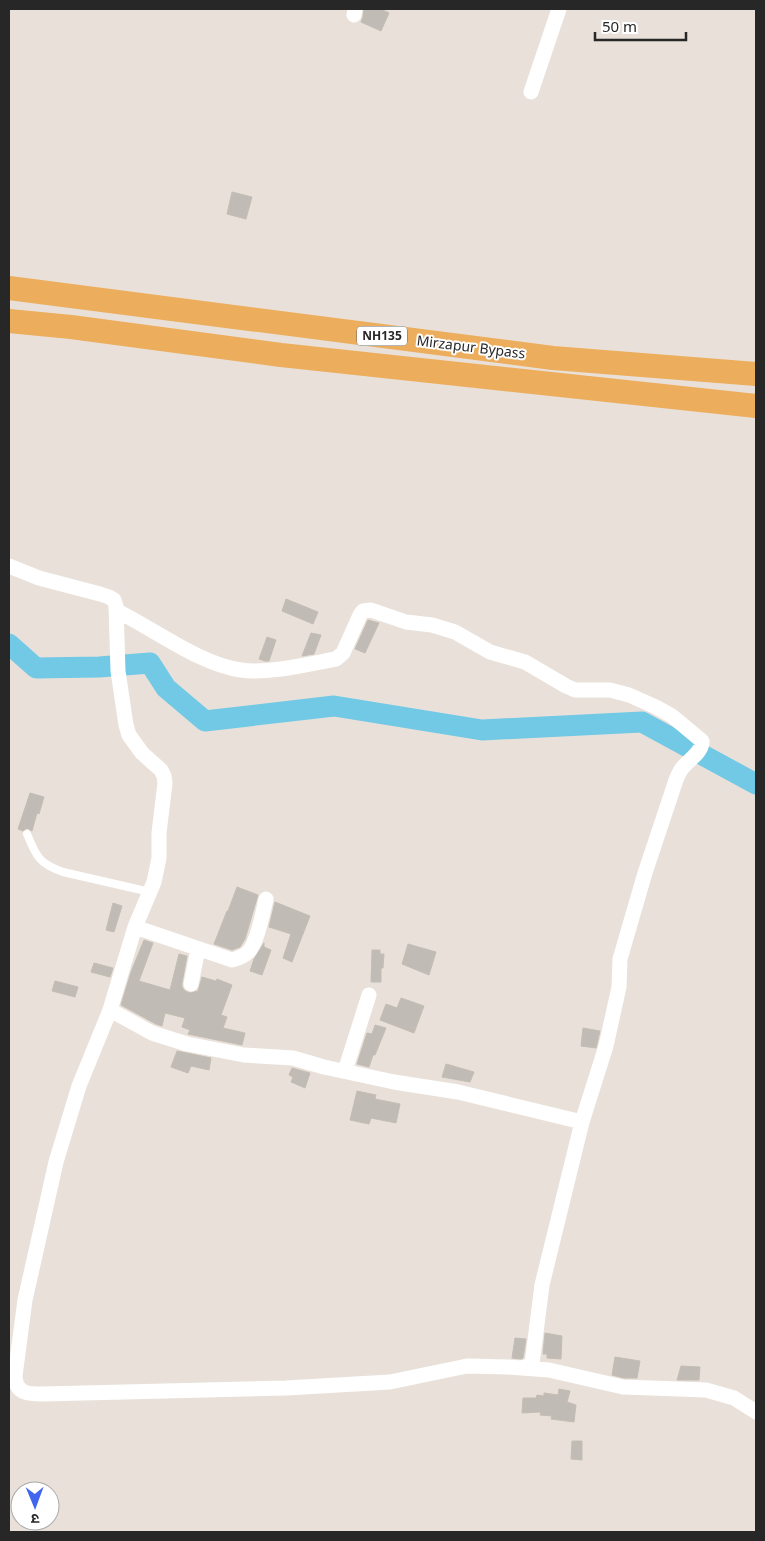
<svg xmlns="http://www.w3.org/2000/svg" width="765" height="1541" font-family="'Noto Sans','Noto Sans Devanagari',sans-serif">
<rect width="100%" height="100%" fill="#e9e1d9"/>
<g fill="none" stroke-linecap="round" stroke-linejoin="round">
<!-- river -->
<path stroke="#71c9e5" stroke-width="21" d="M9 644 36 668 99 667 150 663 166 688 205 721 334 706 482 730 642 722 756 784"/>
</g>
<!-- building -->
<path fill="#c1bbb6" stroke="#c3bdb3" d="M364 9H381L389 13 381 31 361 22 363 17Z
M232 192 252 197 246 219 227 214Z
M286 599 318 612 313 624 282 611Z
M368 620 379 623 365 653 355 649Z
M311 633 321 635 314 654 302 656Z
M267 637 276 640 269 661H265L259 659Z
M30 793 44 797 39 814 37 813 32 831 27 828 23 831 18 829Z
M237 887 258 895 245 939 240 947 232 950 214 944 227 911H228Z
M275 902 310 916 292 962 283 958 291 934 269 927Z
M113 903 122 906 114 932 106 930Z
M144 940 153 943 139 981 170 990 179 954 187 956 182 983V987L185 991 190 993 198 991 202 977 216 981 217 979 232 985 221 1015 227 1017 223 1028 245 1033 242 1045 188 1034 190 1030 182 1027 185 1018 165 1013 162 1026 156 1024 121 1005 131 972Z
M264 943V947L271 950 262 975 250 971 254 959Z
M408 944 436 952 429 975 402 964Z
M372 950H380V954H384L383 968H381V982H371Z
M94 963 113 968 110 977 91 972Z
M55 981 78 987 75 997 52 991Z
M401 998 424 1006 414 1033 380 1020 386 1004 397 1008Z
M375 1025 386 1028 375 1055H373L369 1067 357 1064 367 1033 372 1034Z
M583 1028 600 1031 596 1048 581 1046Z
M177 1051 211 1058 209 1070 191 1066 188 1073 171 1067Z
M446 1064 474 1072 470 1082 442 1077Z
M292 1068 310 1073 305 1088 291 1082 293 1077 289 1075Z
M357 1091 376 1095 375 1099 400 1104 396 1123 371 1118 369 1124 350 1120Z
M545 1333 562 1336 561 1359 547 1358V1354H543Z
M515 1338 526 1339 523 1358 521 1359 512 1358Z
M615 1357 640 1361 637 1378H624L612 1375Z
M681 1366 700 1367 699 1380H677Z
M559 1389 570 1391 567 1402 576 1405 574 1422 551 1419 552 1416 540 1415 541 1412 522 1413 523 1398H536L537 1395 544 1396V1393L558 1395Z
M572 1441H582V1460L571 1459Z"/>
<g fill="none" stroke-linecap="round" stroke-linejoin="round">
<!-- service -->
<path stroke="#fff" stroke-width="8" d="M27 834C36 856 39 864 63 872L150 892"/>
<!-- minor -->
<path stroke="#fff" stroke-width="15" d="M354 15 355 9
M531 92 559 9
M9 566 39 578 100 594 109 597 114 600 116 606 118 671 126 725 129 735 142 753 161 770 164 776 165 783 159 833V858L154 882 135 927 110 1010 79 1086 56 1162 25 1300 15 1376C16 1394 28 1394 43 1394L286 1388 390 1382 467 1366 508 1367 549 1370 623 1387 706 1390 734 1398 756 1412
M117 611C154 629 201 665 241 670 269 674 308 664 336 659L343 653 360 615 363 611 371 610 406 622 432 625 455 632 490 652 525 662 566 686 575 690H610L629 695 656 707 672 716 702 741C703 751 690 759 684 766 680 770 678 775 676 780L645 873 620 959 619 987 606 1046 582 1122 542 1285 532 1364 523 1368
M135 927 232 960C238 958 243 957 247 953 257 945 263 912 266 899
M191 984 198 949
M110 1010 152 1033 187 1044 244 1055 293 1058 324 1067 394 1082 458 1092 582 1122
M345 1071 369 995"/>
<!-- trunk -->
<path stroke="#ecae5d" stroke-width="24" d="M9 288 553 358 756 374
M9 321 71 327 281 355 756 406"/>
</g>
<g text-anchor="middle" stroke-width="4" stroke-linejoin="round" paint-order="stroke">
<!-- shield labels -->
<rect fill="#fff" stroke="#686868" stroke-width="1" x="357" y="326.5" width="50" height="19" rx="4"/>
<g font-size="12" font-weight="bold" fill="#272727">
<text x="382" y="340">NH135</text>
</g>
<!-- street labels -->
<g font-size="14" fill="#272727" stroke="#fff">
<text transform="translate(471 347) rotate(7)" y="5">Mirzapur Bypass</text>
</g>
</g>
<!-- border -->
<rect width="765" height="1541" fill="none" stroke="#272727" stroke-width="20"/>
<!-- north arrow -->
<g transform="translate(35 1506) rotate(179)"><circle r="24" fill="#ffffff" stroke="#a9a9a9"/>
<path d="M0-4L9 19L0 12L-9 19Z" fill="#4166ed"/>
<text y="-8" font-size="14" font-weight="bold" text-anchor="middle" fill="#272727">उ</text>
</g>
<!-- scale -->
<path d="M595 32v8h91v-8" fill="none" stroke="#272727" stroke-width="2.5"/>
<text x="602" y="32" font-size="15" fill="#272727" stroke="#ffffff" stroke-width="4" paint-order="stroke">50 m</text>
</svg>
